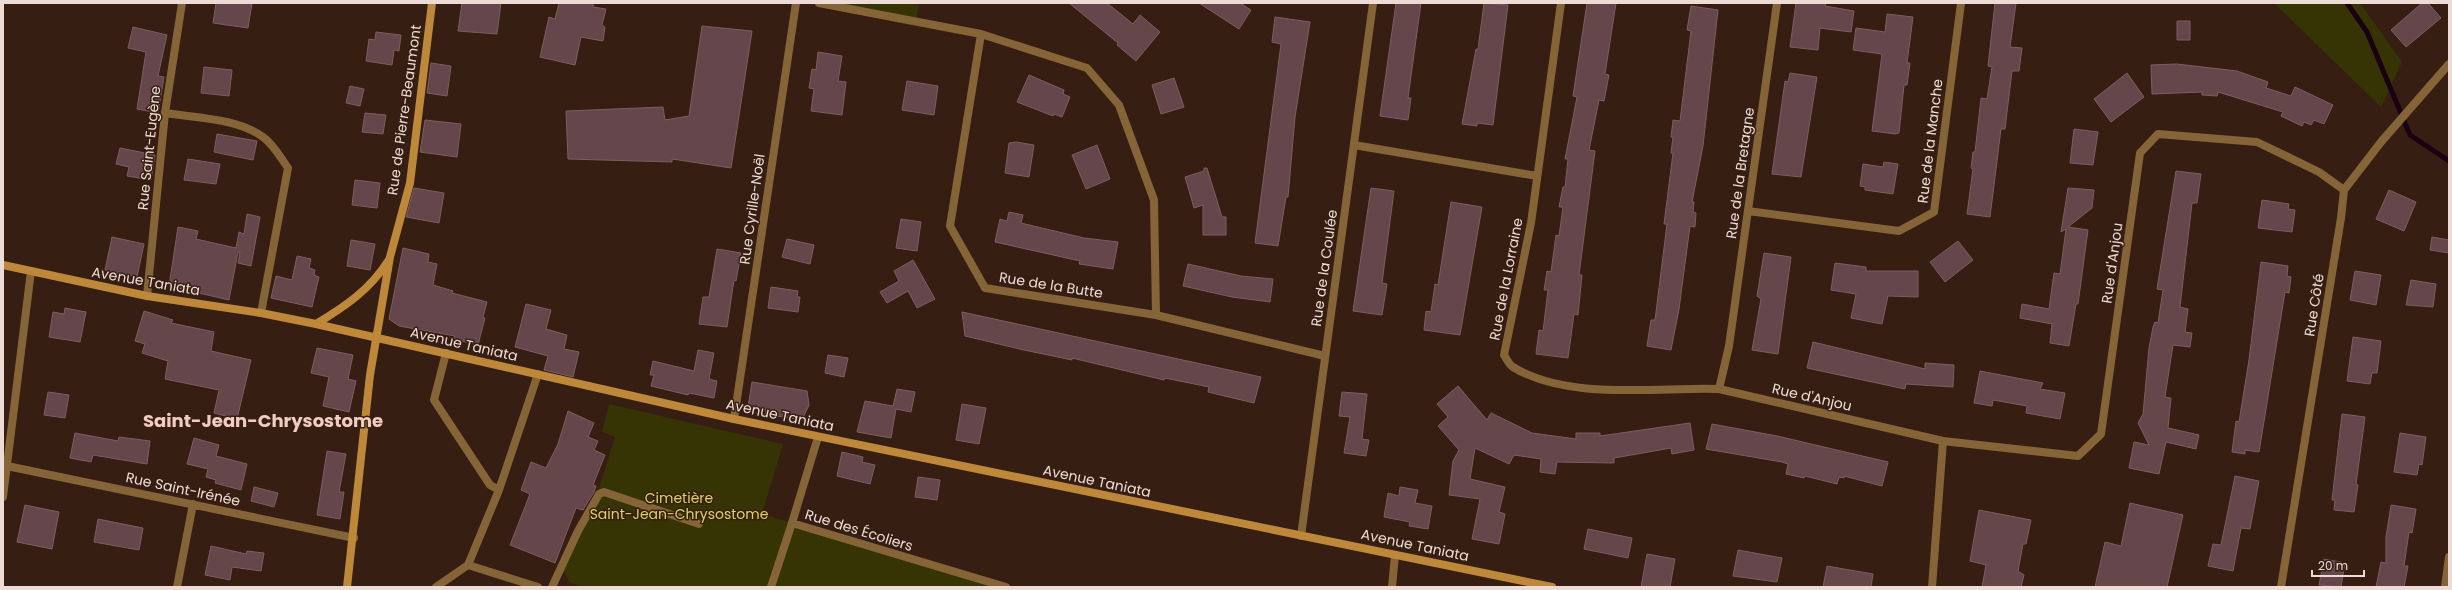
<svg xmlns="http://www.w3.org/2000/svg" width="2452" height="590" font-family="Poppins,sans-serif">
<rect width="100%" height="100%" fill="#371e13"/>
<!-- green -->
<path fill="#363404" d="M819 3H919L916 21Z
M2274 3H2360L2402 62 2381 107Z
M609 404 783 444 762 514 1006 587H582L569 582 563 570 593 507 615 437 602 432Z"/>
<g fill="none" stroke-linecap="round" stroke-linejoin="round">
<!-- stream -->
<path stroke="#190013" stroke-width="5" d="M2347 3 2367 32 2410 135 2449 161"/>
</g>
<!-- building -->
<path fill="#65464a" stroke="#7e5d61" d="M216 3H252L248 28 213 23Z
M462 3H501L497 34 458 31Z
M559 3H593V7L606 9 602 25 605 27 603 41 581 37 575 65 540 57 549 17 555 19Z
M1069 3H1107L1133 24 1140 15 1160 32 1136 61 1117 45 1118 43Z
M1199 3H1240L1251 10 1239 29Z
M1396 3H1421L1408 98H1411L1408 120 1380 116Z
M1484 3 1508 5 1493 125 1477 123V126L1462 124 1476 49H1478Z
M1587 3H1616L1605 74 1609 75 1604 101 1599 100 1589 150 1595 151 1579 275H1582L1578 315 1574 314 1568 358 1536 354 1539 330 1543 331 1547 298 1548 290H1544L1547 271 1551 272 1556 235 1559 236 1563 207H1559L1563 187H1565L1568 159H1565L1577 97 1573 96Z
M1796 3H1826L1825 6 1854 11 1851 32 1820 28 1818 50 1790 47Z
M1995 3H2016L2010 47 2022 48 2019 71H2012L2005 129H2001L1990 217 1967 214 1973 169 1971 168 1973 152H1975L1981 98 1987 99 1992 67 1988 66Z
M2422 3H2428L2441 18 2406 47 2391 30Z
M1691 6 1718 10 1703 146 1692 202H1694L1693 212 1696 213 1695 227 1690 226 1679 309 1671 350 1647 346 1651 320H1655L1667 224H1664L1673 153H1671L1673 137H1671L1673 120 1680 121 1691 31 1687 30Z
M1887 14 1913 17 1907 63H1910L1907 85H1904L1899 133 1895 134 1872 131 1882 54 1853 50 1856 28 1885 32Z
M1275 17 1310 22 1295 117 1288 197H1286L1278 246 1255 243 1281 44 1272 42Z
M2177 21H2190V40H2177Z
M702 26 752 31 731 168 672 159V162L568 159 566 111 663 107 665 120 689 116Z
M133 27 167 35 158 76 164 77 158 113 137 109 146 52 128 48Z
M376 32 401 35 399 51 394 50 392 65 366 61 369 39 375 40Z
M818 52 842 56 838 81 846 82 842 115 811 111 814 89 809 88 812 69 816 70Z
M431 63 451 66 447 96 427 93Z
M2177 64 2237 71 2268 82 2266 88 2291 96 2295 87 2333 105 2324 124 2314 120 2311 125 2304 122 2302 126 2281 116 2283 112 2218 92 2217 96 2202 95V92L2152 94 2151 65Z
M204 67 232 70 229 96 201 93Z
M1790 73 1817 77 1801 177 1772 174 1785 81 1788 82Z
M2127 73 2144 97 2111 122 2094 99Z
M1029 75 1064 90 1063 94 1070 97 1062 117 1054 114 1053 116 1017 102Z
M1174 78 1184 107 1161 114 1152 85Z
M907 81 938 86 934 115 902 110Z
M350 86 364 89 360 106 346 103Z
M365 113 386 115 383 134 362 132Z
M425 120 461 124 457 157 420 152Z
M2074 129 2098 132 2093 165 2070 163Z
M217 134 257 141 253 160 214 152Z
M1016 142 1034 145 1029 177 1005 173 1009 143Z
M1097 145 1110 179 1086 189 1072 155Z
M120 148 155 155 151 180 127 176 129 167 116 164Z
M188 159 220 164 216 184 184 180Z
M1884 162 1898 164 1893 194 1865 190V187L1860 186 1863 164 1883 167Z
M1204 168H1207L1222 217H1226V235H1203V205L1194 208 1185 177 1204 171Z
M2176 171 2201 174 2197 203H2192L2180 307 2188 309 2185 332 2192 333 2190 347 2173 345 2165 397 2171 398 2168 428 2199 435 2196 449 2166 442 2159 474 2129 468 2134 442 2149 445 2138 423 2143 414 2149 348 2153 327 2155 322 2158 323 2163 290 2157 289Z
M355 180 380 183 377 208 352 205Z
M414 188 444 193 439 223 406 217Z
M1371 188 1394 191 1382 283 1387 284 1382 315 1353 311Z
M2068 188 2094 190 2092 208 2068 227 2088 230 2078 304H2076L2069 346 2050 343 2052 324 2020 318 2022 304 2049 309 2054 273 2060 274 2066 229 2061 232Z
M2389 190 2416 202 2404 231 2376 219Z
M2262 200 2289 204 2288 209 2295 210 2292 232 2258 228Z
M1451 202 1482 207 1460 335 1424 330 1426 311 1431 312 1435 284 1438 285Z
M1009 212 1023 215 1021 223 1084 238 1118 242 1113 269 1079 264 1080 261 995 242 1000 219 1007 221Z
M247 214 260 217 251 266 238 263 240 252H238L229 300 169 286 178 227 198 231 196 239 236 248 239 232 244 234Z
M901 219 921 222 917 251 896 248Z
M112 237 144 244 137 277 105 270Z
M2432 237 2449 240V253L2430 250Z
M787 239 814 245 810 264 782 257Z
M351 240 375 244 370 270 347 266Z
M1958 241 1973 260 1945 282 1930 262Z
M403 248 429 254 428 262 437 264 433 285 453 291 452 293 487 302 483 317 485 318 478 345 454 339 455 336 399 326 389 319Z
M717 249 741 253 736 281 734 280 727 327 699 324 703 297H709Z
M1764 253 1791 257 1778 354 1752 350 1761 299 1757 296Z
M297 256 311 259 309 268 315 270 314 275 319 277 312 307 271 298 276 276 292 280Z
M913 260 935 299 917 308 908 291 887 303 880 292 899 281 894 271Z
M2261 262 2288 266 2287 276 2291 277 2289 293 2285 292 2259 452 2245 450V454L2232 452 2236 421 2239 422 2249 360Z
M1835 263 1866 267V271H1918V297L1888 296 1882 324 1851 318 1856 294 1831 290Z
M1188 264 1241 276 1273 279 1270 302 1232 297 1183 286Z
M2355 271 2381 275 2376 305 2350 300Z
M2411 280 2436 284 2433 307 2406 305Z
M771 287 798 291 797 297H800L798 312 768 308Z
M526 304 551 310 546 329 567 335 564 349 579 352 573 377 544 370 548 356 515 347Z
M65 308 86 312 80 342 49 337 53 312 64 314Z
M144 311 173 320 171 323 214 332 211 351 251 360 237 419 214 413 219 390 165 379 168 361 142 353 145 344 135 341Z
M962 312 1261 377 1254 403 1208 392 1209 387 1165 378 1164 380 1072 358V360L1024 350 965 336Z
M2353 337 2381 341 2377 373H2372L2370 384 2347 381Z
M1813 342 1925 369V363L1954 365 1953 387 1906 384 1905 389 1807 368Z
M317 348 353 355 348 379 356 381 349 412 323 406 329 377 311 373Z
M698 350 714 353 709 379 717 381 714 398 689 393 688 395 651 386 654 375H650L653 361 694 371Z
M828 355 848 358 844 377 825 373Z
M1980 371 2043 383 2040 389 2065 393 2060 419 2026 413 2027 406 1993 400 1992 406 1974 403Z
M752 382 807 391 809 405 802 420 765 414 766 410 748 407Z
M1458 386 1487 420 1491 413 1532 433 1576 439V433H1600V436L1690 423 1694 450 1672 454 1671 448 1614 458V463L1557 462 1555 474 1540 472 1541 459 1514 455 1509 464 1475 448 1470 479 1505 487 1499 512 1505 514 1499 544 1472 539 1480 499 1449 495 1453 461 1459 450 1438 426 1448 417 1437 404Z
M897 389 915 392 911 412 896 409 891 438 857 432 865 401 893 406Z
M48 392 69 395 65 418 44 415Z
M1342 392 1367 394 1362 439 1369 440 1366 456 1344 453 1350 417 1339 416Z
M962 404 986 408 979 444 956 440Z
M568 411 594 423 588 437 598 441 594 450 605 455 593 485 596 486 594 492 583 510 576 508 555 563 510 545 530 494 521 490 531 462 546 468 558 444Z
M2342 414 2365 417 2356 484 2358 485 2354 512 2334 510 2335 500H2332Z
M1712 424 1777 436 1888 462 1882 486 1844 476V478L1839 477 1837 484 1805 476 1804 478 1786 474 1788 464 1782 462 1706 449Z
M75 433 118 441 119 437 150 441 147 464 93 455 91 462 70 458Z
M2400 433 2426 437 2422 465 2419 464 2417 475 2394 472Z
M194 438 219 445 216 456 247 464 241 490 215 483 216 480 206 477 208 469 187 464Z
M327 451 346 454 339 492H344L340 519 317 515Z
M842 452 863 457 862 462 875 465 870 484 837 476Z
M2235 476 2259 481 2250 529 2241 528 2233 571 2208 566 2213 544 2221 545Z
M918 477 940 480 937 500 915 497Z
M254 487 278 493 274 507 251 501Z
M1400 487 1418 490 1415 503 1432 506 1428 529 1409 526 1410 522 1384 517 1388 493 1399 496Z
M2130 503 2183 515 2167 587H2095L2105 542 2121 546Z
M25 505 59 512 52 549 17 542Z
M2391 505 2416 509 2412 533 2409 532 2404 566H2408L2404 587H2376L2381 562 2386 563V537Z
M1979 510 2031 520 2026 544H2023L2018 571 2024 575 2021 587H1982L1986 565 1970 561Z
M98 519 143 528 139 550 94 542Z
M1588 529 1632 538 1628 558 1584 549Z
M211 546 246 554 247 551 264 553 261 571 232 567 230 580 205 575Z
M1738 550 1782 558 1777 582 1733 576Z
M1647 554 1675 559 1670 587H1641Z
M2324 559 2345 563 2341 587 2319 585Z
M1827 566 1873 574 1871 587H1823Z"/>
<g fill="none" stroke-linecap="round" stroke-linejoin="round">
<!-- lane -->
<path stroke="#856537" stroke-width="8" d="M165 113C196 118 237 118 263 137 273 144 281 158 288 168L261 313
M446 353 434 400 490 485 499 490
M468 565 538 587
M436 587 468 565 499 490 538 374
M552 587 578 531 599 494 604 492 699 524
M771 587 792 523"/>
<!-- street -->
<path stroke="#856537" stroke-width="8" d="M819 3 981 34 1087 68 1119 105 1154 200 1156 315
M1561 3 1531 223 1504 355C1507 359 1509 365 1513 367 1568 401 1657 387 1719 389
M1777 3 1729 346 1719 389 1943 441 2078 456 2101 434 2140 153 2158 134 2257 142 2319 172 2344 190
M981 34 950 226 985 288 1156 315 1325 356
M1354 145 1537 176
M1748 211 1899 231 1934 212 1961 3
M147 296 165 113 182 3
M734 419 796 3
M818 437 792 523 1006 587
M7 466 354 538
M3 497 31 271
M1301 536 1373 3
M177 587 193 504
M1392 587 1395 555
M1932 587 1943 441
M2281 587 2341 218 2344 190 2381 142 2449 64
M2445 587 2449 557"/>
<!-- secondary -->
<path stroke="#bd8839" stroke-width="8" d="M3 265 147 296 261 313 316 324 734 419 1552 587
M316 324C344 307 370 290 388 261
M347 587 370 375 390 257 410 183 432 3"/>
</g>
<g text-anchor="middle" stroke-width="3" stroke-linejoin="round" paint-order="stroke">
<!-- street labels -->
<g font-size="14" fill="#eddcd5" stroke="#371e13">
<text transform="translate(404 110) rotate(-82)" y="5">Rue de Pierre-Beaumont</text>
<text transform="translate(1930 141) rotate(-83)" y="5">Rue de la Manche</text>
<text transform="translate(149 148) rotate(-84)" y="5">Rue Saint-Eugène</text>
<text transform="translate(1740 173) rotate(-82)" y="5">Rue de la Bretagne</text>
<text transform="translate(752 209) rotate(-82)" y="5">Rue Cyrille-Noël</text>
<text transform="translate(2112 263) rotate(-82)" y="5">Rue d'Anjou</text>
<text transform="translate(1324 268) rotate(-82)" y="5">Rue de la Coulée</text>
<text transform="translate(1506 279) rotate(-79)" y="5">Rue de la Lorraine</text>
<text transform="translate(146 281) rotate(10)" y="5">Avenue Taniata</text>
<text transform="translate(1051 285) rotate(9)" y="5">Rue de la Butte</text>
<text transform="translate(2314 305) rotate(-81)" y="5">Rue Côté</text>
<text transform="translate(464 344) rotate(13)" y="5">Avenue Taniata</text>
<text transform="translate(1812 397) rotate(13)" y="5">Rue d'Anjou</text>
<text transform="translate(780 415) rotate(12)" y="5">Avenue Taniata</text>
<text transform="translate(1097 481) rotate(12)" y="5">Avenue Taniata</text>
<text transform="translate(183 489) rotate(12)" y="5">Rue Saint-Irénée</text>
<text transform="translate(859 530) rotate(17)" y="5">Rue des Écoliers</text>
<text transform="translate(1415 545) rotate(12)" y="5">Avenue Taniata</text>
</g>
<!-- park labels -->
<g font-size="14" fill="#dbd561" stroke="#371e13">
<text x="679" y="503">Cimetière<tspan x="679" dy="16">Saint-Jean-Chrysostome</tspan></text>
</g>
<!-- district labels -->
<g font-size="18" font-weight="bold" fill="#f0cdc0" stroke="#371e13">
<text x="263" y="427">Saint-Jean-Chrysostome</text>
</g>
</g>
<!-- border -->
<rect width="2452" height="590" fill="none" stroke="#eddcd5" stroke-width="8"/>
<!-- scale -->
<path d="M2312 570v6h52v-6" fill="none" stroke="#eddcd5" stroke-width="2"/>
<text x="2318" y="570" font-size="12" fill="#eddcd5" stroke="#371e13" stroke-width="3" paint-order="stroke">20 m</text>
</svg>
